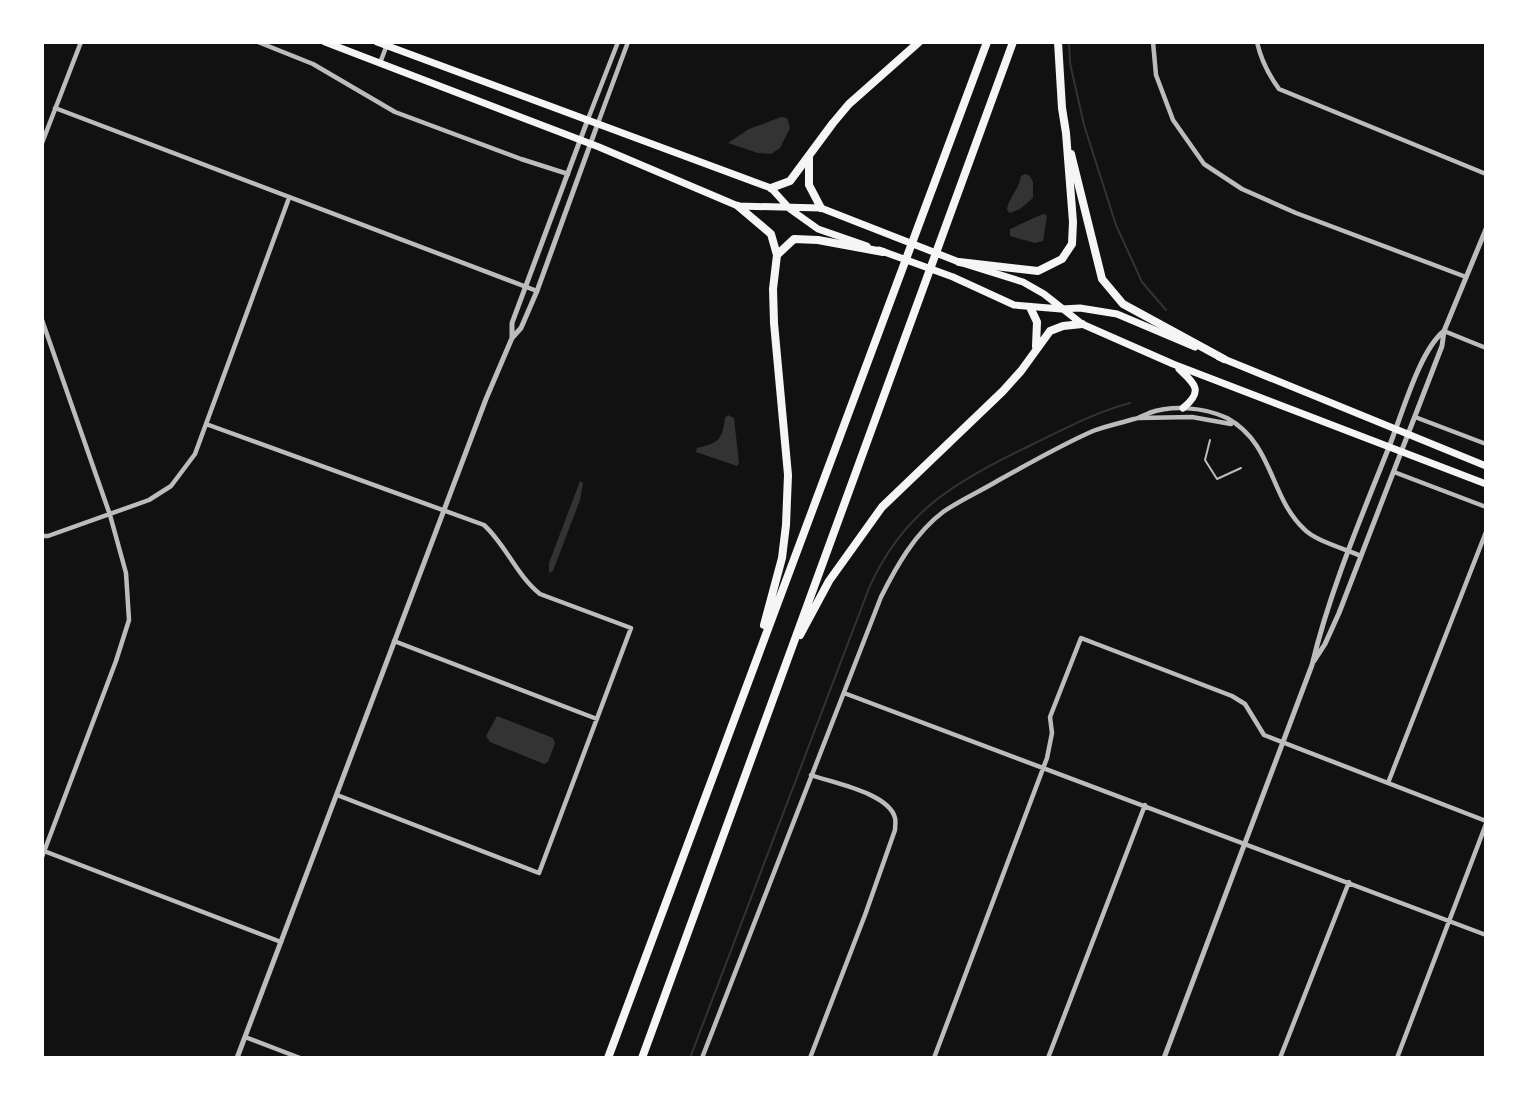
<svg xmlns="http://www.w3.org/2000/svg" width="1528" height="1100" font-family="'Noto Sans',sans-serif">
<rect width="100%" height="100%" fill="#111"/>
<!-- water -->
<path fill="#333" d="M781 117 787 118 790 128 780 148 771 154 758 153 728 143 749 129Z
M1025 174 1030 176 1033 182V198L1020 209 1010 213 1007 210C1008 198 1019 190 1021 176Z
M1045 214 1047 216 1043 241 1035 243 1010 236V229C1020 225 1038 215 1045 214Z
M728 415 734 418 739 463 737 466 696 452 697 448C719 443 722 440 725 418Z
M580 481 583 483 580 500 553 571 549 573V563Z
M497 716 553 738 555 743 548 762 544 764 490 742 486 736Z"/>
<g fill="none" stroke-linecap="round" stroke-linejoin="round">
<!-- stream -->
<path stroke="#333" stroke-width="2" d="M1069 42 1070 63 1084 125 1116 225 1142 282 1166 310
M690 1058 869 588C905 507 960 480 1035 443 1066 428 1096 412 1130 403"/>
<!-- service -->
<path stroke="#bcbcbc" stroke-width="2" d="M1210 440 1205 460 1217 479 1241 468"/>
<!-- minor -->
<path stroke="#bcbcbc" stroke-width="4.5" d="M258 42 313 64 395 112 521 159 568 174
M1153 42 1156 75 1173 120 1204 164 1242 189 1296 213 1466 277
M1257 42C1261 60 1268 74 1279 89L1486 174
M380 63 388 42
M55 108 537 291
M588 119 618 42
M598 123 628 42
M42 143 81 42
M42 320 110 515 126 573 129 620 116 661 42 857
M1444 331 1486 348
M1415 417 1486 444
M1139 418 1192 417 1231 424
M206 424 484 525C506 545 517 576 540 594L631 628 539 873 337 795
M1394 472 1486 507
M42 536H48L149 500 171 486 195 454 289 198
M394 641 597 719
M844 693 1486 935
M1388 783 1486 532
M44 851 281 942
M245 1037 300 1058
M702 1058 881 597C896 567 915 533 943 512 960 500 981 491 999 480 1030 463 1061 445 1093 431 1106 426 1121 423 1134 419 1139 418 1144 415 1149 413 1172 405 1204 407 1227 418 1274 444 1269 496 1304 529 1315 541 1346 549 1361 556
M810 1058 865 915 895 830C895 826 896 822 895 818 889 793 833 783 811 775
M934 1058 1047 758 1052 733 1050 717 1081 638 1232 696 1245 704 1264 735 1486 821
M1048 1058 1145 805
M1280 1058 1349 882
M1397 1058 1486 824"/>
<!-- tertiary -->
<path stroke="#bcbcbc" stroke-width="5" d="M512 337V323L588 119
M1314 661 1325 644 1339 613 1442 346 1444 331 1486 229
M237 1058 486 399 512 338 521 328 537 291 598 123
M1164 1058 1312 665C1330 590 1361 518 1389 447 1402 415 1419 351 1444 331"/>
<!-- primary -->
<path stroke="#f5f5f5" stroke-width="7" d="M325 42 599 147 738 206 821 208 959 262 1023 282 1044 294 1082 324 1173 364 1486 484
M377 42 771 188 790 209 818 229 867 246
M879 250 953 277 1014 305 1061 309 1080 308 1117 314 1195 347
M1219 357 1486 466
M1179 369C1195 384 1204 391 1183 408"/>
<!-- motorway -->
<path stroke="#f5f5f5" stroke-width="8" d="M1071 154 1102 279 1123 304 1224 359
M809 157V185L821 208
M771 188 790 181 833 123 849 104 919 42
M738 206 771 234 777 255 773 289 774 323 788 475 786 525 782 558 764 625
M777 255 794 239 818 240 883 252
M959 262 1038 271 1062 259 1072 244 1073 222 1066 133 1062 108 1058 42
M1030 307 1037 322 1036 346
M800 635 829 581 882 507 1003 391 1021 371 1050 331 1063 326 1082 324
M608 1058 987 42
M642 1058 1013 42"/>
</g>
<!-- border -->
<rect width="1528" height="1100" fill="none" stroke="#ffffff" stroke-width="88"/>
</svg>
